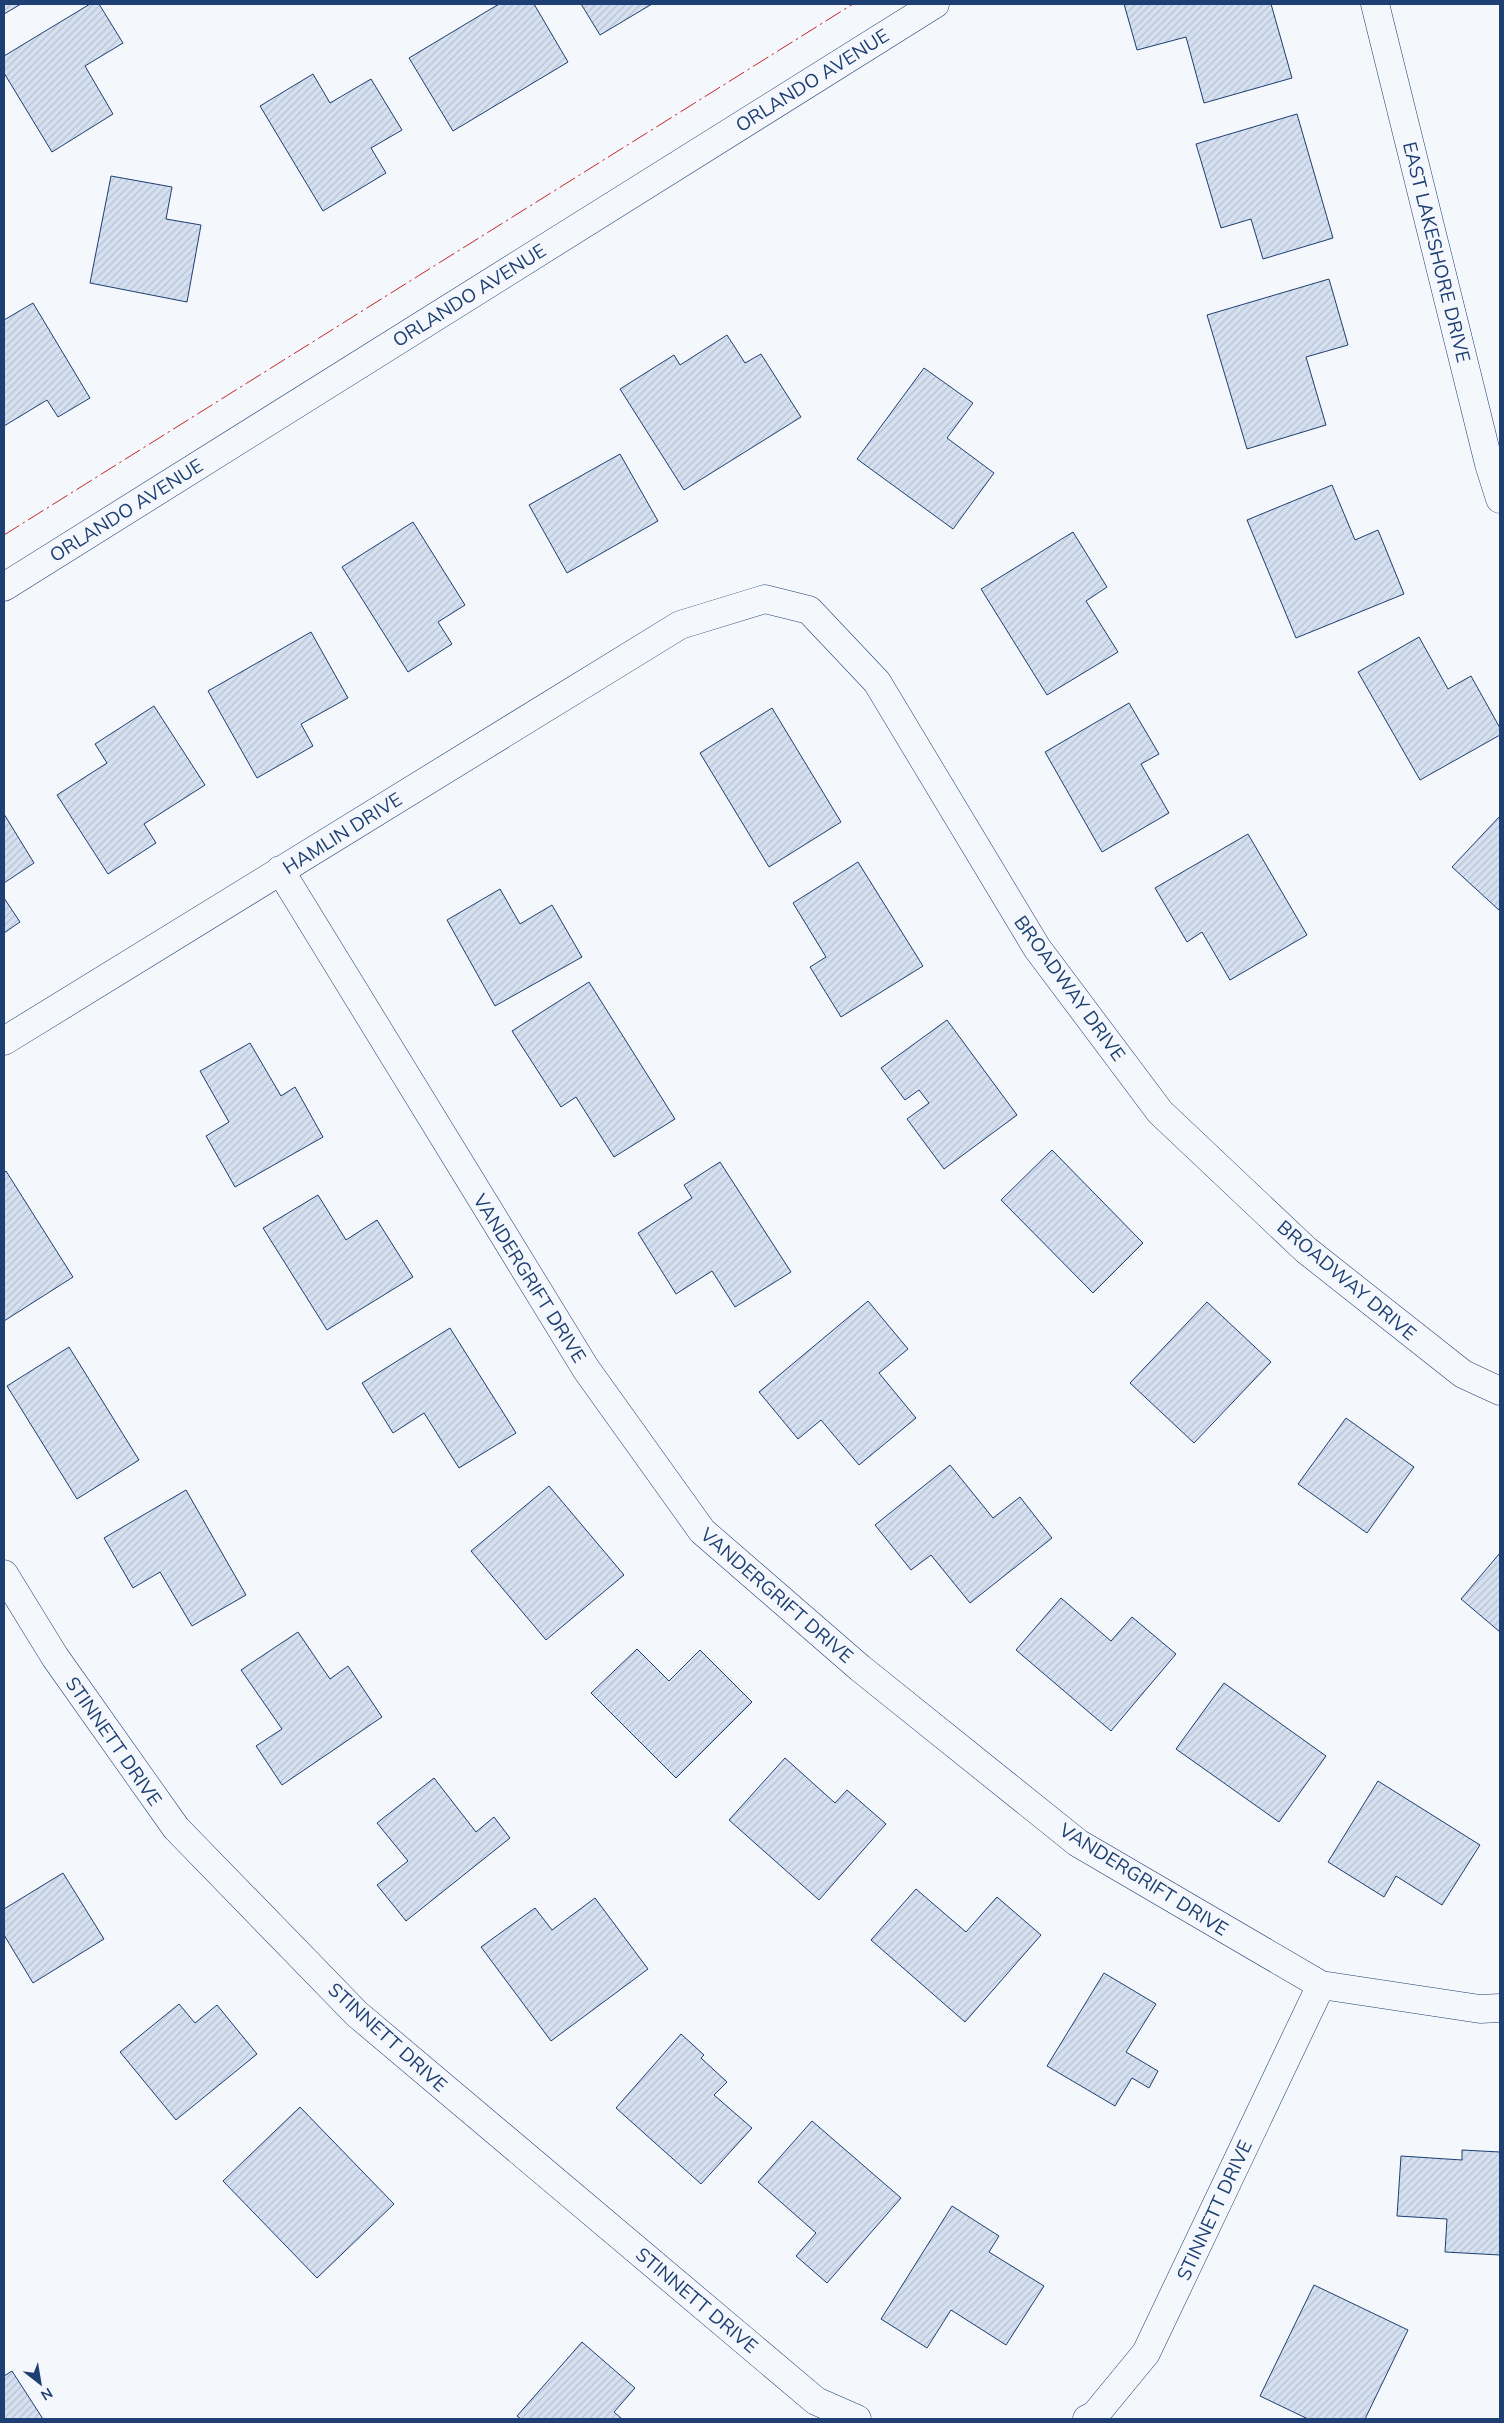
<svg xmlns="http://www.w3.org/2000/svg" width="1504" height="2423" font-family="Mulish,sans-serif">
<defs>
<pattern id="building-hatch" width="6" height="6" patternUnits="userSpaceOnUse" patternTransform="scale(1.25)"><rect width="6" height="6" fill="#d5e0f0"/><path d="M-1 1l2-2M0 6l6-6M5 7l2-2" fill="none" stroke="#b6c1d1"/></pattern>
</defs>
<rect width="100%" height="100%" fill="#f4f7fb"/>
<!-- building -->
<path fill="url(#building-hatch)" stroke="#1d3f73" d="M4 4H21L4 14Z
M90 4H99L123 43 85 66 113 114 52 152 4 73V56Z
M499 4H534L568 62 453 131 409 58Z
M581 4H652L600 35Z
M1124 4H1271L1292 78 1204 103 1186 37 1137 50Z
M313 74 330 103 371 79 402 130 371 148 386 173 323 211 260 106Z
M1297 114 1333 238 1263 259 1251 219 1221 228 1196 144Z
M111 176 172 187 166 219 201 225 187 302 90 283Z
M1329 279 1348 345 1306 357 1326 425 1247 449 1207 315Z
M33 303 90 398 58 417 47 400 4 426V320Z
M727 335 745 363 761 354 801 417 684 490 620 389 674 355 680 365Z
M924 368 973 403 947 438 994 473 953 529 857 459Z
M620 454 658 521 567 573 529 505Z
M1332 485 1355 540 1378 530 1404 594 1296 638 1247 520Z
M413 522 465 605 438 622 452 644 408 672 342 567Z
M1073 532 1107 587 1086 601 1118 652 1047 695 981 589Z
M311 632 348 698 301 724 313 746 257 778 208 691Z
M1419 637 1448 689 1471 676 1500 728V735L1420 780 1358 672Z
M1129 703 1159 754 1141 764 1169 813 1102 852 1045 752Z
M154 706 205 785 144 824 156 843 108 874 57 795 107 763 95 744Z
M772 708 841 822 769 867 700 753Z
M4 814 34 863 4 883Z
M1500 816V911L1452 867Z
M1248 834 1307 935 1230 980 1202 932 1187 942 1155 888Z
M858 862 923 966 841 1017 810 967 826 957 793 903Z
M500 889 520 924 552 905 582 957 495 1006 447 920Z
M4 898 20 922 4 933Z
M589 982 675 1119 614 1157 576 1097 561 1107 512 1031Z
M947 1020 1017 1115 944 1169 907 1119 929 1103 919 1090 905 1100 881 1068Z
M250 1043 281 1096 295 1087 323 1137 235 1187 206 1136 229 1122 200 1071Z
M1052 1150 1143 1243 1093 1293 1001 1200Z
M720 1162 791 1272 735 1307 712 1271 676 1294 638 1233 692 1198 684 1185Z
M6 1171 73 1277 4 1321V1173Z
M318 1195 346 1240 377 1220 413 1277 327 1330 263 1228Z
M868 1301 908 1349 879 1373 916 1418 859 1465 821 1420 798 1439 759 1392Z
M1207 1302 1271 1362 1194 1443 1130 1383Z
M450 1328 516 1433 459 1468 424 1413 393 1433 362 1383Z
M69 1347 139 1460 77 1499 7 1386Z
M1346 1418 1414 1467 1367 1533 1298 1484Z
M950 1465 993 1518 1020 1497 1052 1538 970 1603 931 1555 911 1570 875 1525Z
M549 1486 624 1575 546 1640 471 1551Z
M186 1490 246 1595 192 1626 160 1572 133 1588 104 1538Z
M1500 1553V1632L1461 1599Z
M1061 1598 1111 1641 1132 1617 1176 1654 1111 1731 1016 1650Z
M298 1632 330 1679 348 1666 382 1717 282 1785 256 1746 282 1729 241 1670Z
M637 1649 669 1681 700 1650 752 1702 676 1778 591 1693Z
M1224 1683 1326 1756 1279 1822 1176 1749Z
M785 1758 835 1803 847 1790 886 1824 819 1900 729 1820Z
M434 1778 476 1832 494 1817 510 1838 406 1921 377 1885 408 1861 377 1823Z
M1378 1781 1480 1845 1442 1905 1396 1876 1384 1897 1328 1862Z
M63 1873 104 1939 33 1983 4 1935V1909Z
M916 1889 966 1932 997 1897 1041 1935 965 2022 871 1940Z
M595 1898 648 1969 551 2041 481 1947 535 1908 552 1930Z
M1104 1973 1156 2004 1126 2052 1158 2071 1149 2088 1132 2078 1115 2106 1047 2066Z
M179 2004 195 2023 217 2005 257 2054 176 2120 120 2052Z
M681 2034 704 2055 701 2058 727 2082 714 2095 752 2128 701 2184 616 2108Z
M300 2107 394 2204 317 2278 223 2181Z
M812 2121 901 2198 827 2283 796 2256 816 2233 758 2182Z
M1462 2150 1500 2152V2255L1445 2252 1447 2219 1397 2216 1401 2156 1462 2160Z
M952 2206 999 2236 989 2252 1044 2286 1006 2345 951 2310 927 2348 881 2319Z
M1314 2285 1408 2330 1365 2419H1308L1260 2396Z
M582 2342 635 2388 614 2412 622 2419H521L517 2416Z
M12 2371 43 2419H4V2376Z"/>
<g fill="none" stroke-linecap="round" stroke-linejoin="round">
<defs>
<path id="minor" d="M1375 4 1489 464 1500 499
M4 587 935 4
M280 870 586 1369 702 1531 860 1668 1078 1843 1321 1985 1480 2009 1500 2008
M4 1041 680 625 765 599 809 610 877 682 1037 948 1160 1112 1306 1250 1463 1374 1500 1391
M4 1574 55 1657 176 1828 357 2014 816 2401 857 2419
M1087 2419 1095 2415 1146 2353 1321 1985"/>
</defs>
<!-- minor casing -->
<use href="#minor" stroke="#1d3f73" stroke-width="29"/>
<!-- minor -->
<use href="#minor" stroke="#f4f7fb" stroke-width="28"/>
<!-- power -->
<path stroke="#c62828" stroke-width="1" stroke-dasharray="18 4 2.5 4" stroke-linecap="butt" d="M4 535 853 4"/>
</g>
<g text-anchor="middle" stroke-width="4" stroke-linejoin="round" paint-order="stroke">
<!-- street labels -->
<g font-size="19" fill="#1d3f73" stroke="#f4f7fb">
<text transform="translate(812 80) rotate(-32)" y="7">ORLANDO AVENUE</text>
<text transform="translate(1437 252) rotate(76)" y="7">EAST LAKESHORE DRIVE</text>
<text transform="translate(469 295) rotate(-32)" y="7">ORLANDO AVENUE</text>
<text transform="translate(126 510) rotate(-32)" y="7">ORLANDO AVENUE</text>
<text transform="translate(342 833) rotate(-32)" y="7">HAMLIN DRIVE</text>
<text transform="translate(1070 988) rotate(54)" y="7">BROADWAY DRIVE</text>
<text transform="translate(530 1278) rotate(58)" y="7">VANDERGRIFT DRIVE</text>
<text transform="translate(1347 1280) rotate(40)" y="7">BROADWAY DRIVE</text>
<text transform="translate(777 1595) rotate(41)" y="7">VANDERGRIFT DRIVE</text>
<text transform="translate(114 1741) rotate(55)" y="7">STINNETT DRIVE</text>
<text transform="translate(1144 1879) rotate(32)" y="7">VANDERGRIFT DRIVE</text>
<text transform="translate(388 2037) rotate(42)" y="7">STINNETT DRIVE</text>
<text transform="translate(1214 2210) rotate(-65)" y="7">STINNETT DRIVE</text>
<text transform="translate(697 2300) rotate(40)" y="7">STINNETT DRIVE</text>
</g>
</g>
<!-- border -->
<rect width="1504" height="2423" fill="none" stroke="#1d3f73" stroke-width="10"/>
<!-- north arrow -->
<g transform="translate(40 2383) rotate(149)" stroke="#f4f7fb" stroke-width="4" paint-order="stroke">
<path d="M0-4L9 19L0 12L-9 19Z" fill="#1d3f73"/>
<text y="-8" font-size="14" font-weight="bold" text-anchor="middle" fill="#1d3f73">N</text>
</g>
</svg>
